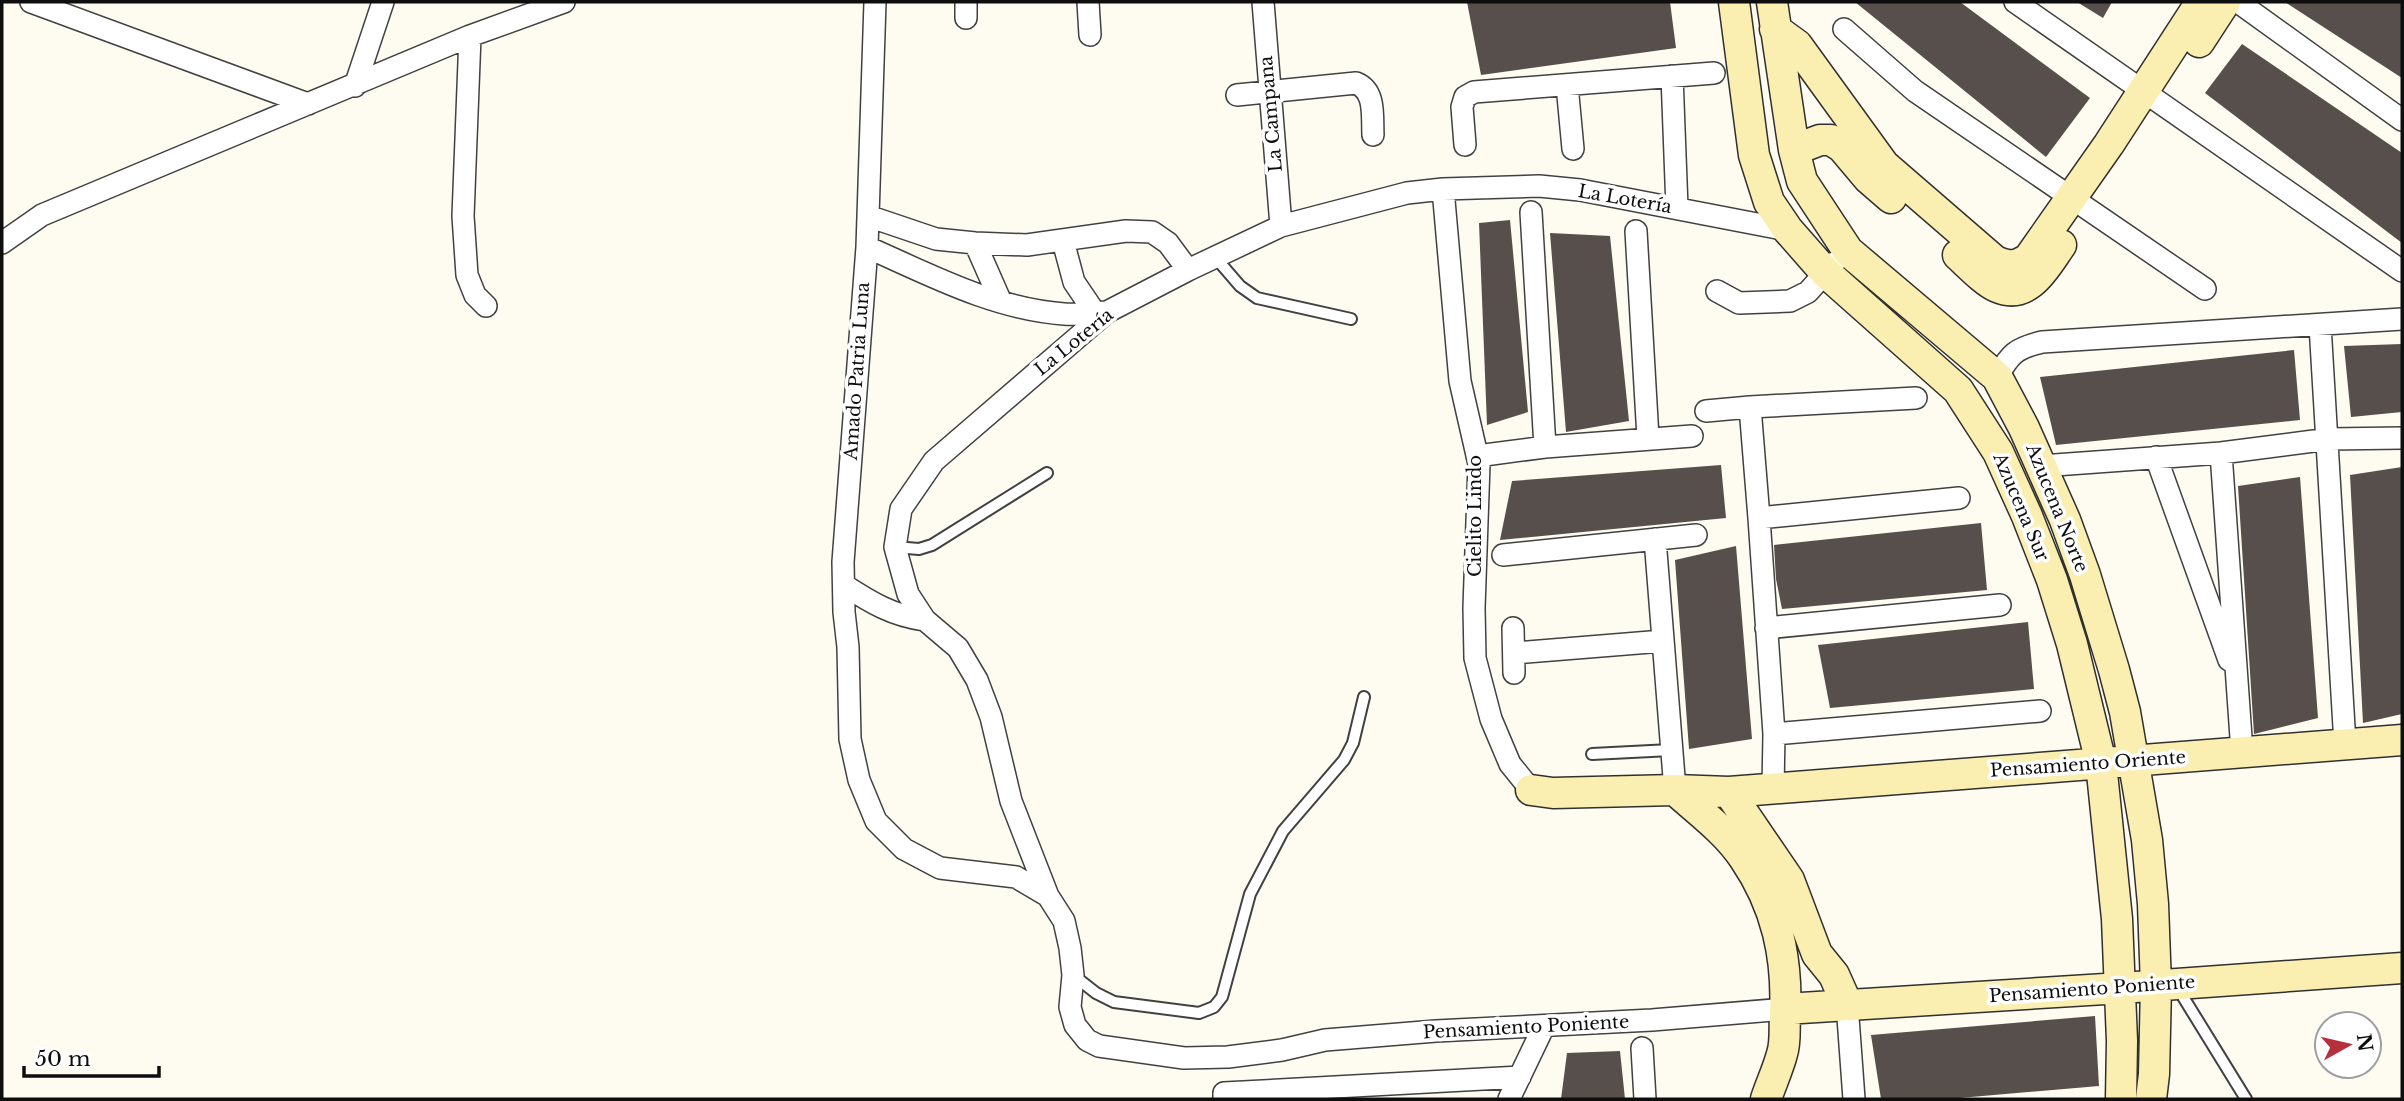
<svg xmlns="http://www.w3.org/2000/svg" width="2404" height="1101" font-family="'Libre Baskerville',serif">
<rect width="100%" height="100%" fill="#fefbf1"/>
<!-- building -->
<path fill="#564f4b" d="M1467 2H1670L1676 48 1481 75Z
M1855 2H1960L2090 98 2046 157Z
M2077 2H2112L2103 18Z
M2285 2H2402V78Z
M2242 44 2402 153V243L2205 93Z
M1510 220 1528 412 1487 425 1479 223Z
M1550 233 1610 236 1629 421 1566 432Z
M2402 344V412L2351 417 2344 346Z
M2294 350 2300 420 2056 445 2040 377Z
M1721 465 1726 518 1500 540 1512 481Z
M2402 467V714L2363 723 2350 475Z
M2300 477 2318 718 2254 734 2238 486Z
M1981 523 1987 590 1782 609 1776 579 1774 545Z
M1736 546 1752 739 1689 749 1675 560Z
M2028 622 2034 689 1830 708 1818 645Z
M2095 1016 2099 1086 1948 1099H1881L1871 1035Z
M1620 1051 1625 1099H1561L1567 1053Z"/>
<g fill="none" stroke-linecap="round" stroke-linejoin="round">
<defs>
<path id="lane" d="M1215 257 1240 286 1257 298 1351 319
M895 547 919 549 932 545 1047 473
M1592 754 1671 750
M1073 975 1096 993 1114 1002 1199 1013 1214 1007 1222 997 1250 894 1283 831 1344 760 1353 743 1364 697
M2177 987 2246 1099"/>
<path id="street" d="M31 2 308 104
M875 2 867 247 843 562 844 612 848 647 850 739 859 780 876 821 904 849 940 868 1016 877 1048 896 1064 921 1070 948 1073 975 1070 1007 1075 1025 1087 1040 1099 1046 1184 1058 1228 1057 1282 1050 1325 1040 1436 1031 1652 1020 1785 1009
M1088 2 1090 35
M1263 2 1281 226
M2015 2 2402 271
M2238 2 2402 120
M966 18V2
M1844 29 1915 91 2205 289
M470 36 463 216 467 275 475 295 486 306
M1672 76 1677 208
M1567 85 1573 149
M355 86 383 2
M1237 95 1356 83C1376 91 1372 116 1373 135
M1465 145 1462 107 1465 97 1474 92 1714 73
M1443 189 1460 381 1479 464 1474 608 1475 658 1491 719 1510 764 1531 790
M1531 212 1545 447
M868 216 936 239 975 243 1027 245 1126 231 1152 232 1168 243 1188 270
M1636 231 1648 438
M1063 241 1074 282 1095 313
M2 243 42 215 470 36 564 2
M975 243 1001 302
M867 247C930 275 994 309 1064 314 1078 315 1093 313 1107 312
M1717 291 1739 303 1790 301 1808 292 1834 263
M2320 325 2345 744
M1997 377C2010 354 2016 348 2042 342L2402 319
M1706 411 1750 407
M2221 453 2242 752
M1477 456 1545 447 1692 436
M2156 457 2229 660
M2041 466 2221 453 2329 439 2402 438
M1759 518 1959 498
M1655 539 1675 790
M1503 555 1696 535
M844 585C870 602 893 616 925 620
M1513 628 1514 673
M1766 628 2000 605
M1514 653 1663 641
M1774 734 2040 711
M1773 788 1774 734 1759 518 1750 407 1916 398
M1048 896 1011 801 991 717 977 680 958 648 925 620 908 594 895 547 901 509 934 461 1107 312 1188 270 1281 226 1407 193 1443 189 1539 186 1580 190 1788 230
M1847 1004 1854 1099
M1642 1048 1645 1099
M1224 1099V1093L1520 1077
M1509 1099 1544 1026"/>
<path id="secondary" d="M1734 2 1754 155 1769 202 1788 230 1825 272 1958 390 1998 452 2027 516 2052 580 2072 644 2101 763 2117 919 2122 1041 2121 1099
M1772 2 1794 150 1802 181 1848 251 1997 377 2024 428 2065 520 2085 575 2114 670 2125 712 2147 840 2153 904 2156 986 2154 1074 2151 1099
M1775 29 1797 45 1884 165 1995 261C2009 267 2016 267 2029 258L2109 144 2201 2
M2199 42 2225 2
M1794 150 1820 140H1831L1842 147 1869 179 1891 198
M1958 255C1968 264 1985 282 1997 287 2029 301 2046 266 2061 245
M1531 790 1553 793 1675 790 1729 792 2402 740
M1675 790C1698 811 1726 831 1744 858 1777 906 1788 958 1785 1016 1784 1028 1786 1042 1782 1054 1778 1069 1771 1084 1766 1099
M1729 792 1789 880 1817 954 1834 975 1847 1004
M1785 1009 2121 988 2402 968"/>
</defs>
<!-- lane casing -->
<use href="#lane" stroke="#414141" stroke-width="14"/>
<!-- street casing -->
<use href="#street" stroke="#414141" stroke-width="24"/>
<!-- secondary casing -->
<use href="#secondary" stroke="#303030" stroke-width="33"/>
<!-- lane -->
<use href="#lane" stroke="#fff" stroke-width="10"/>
<!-- street -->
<use href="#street" stroke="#fff" stroke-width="21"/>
<!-- secondary -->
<use href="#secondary" stroke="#faeeb0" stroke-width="30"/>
</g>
<g text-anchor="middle" stroke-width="7" stroke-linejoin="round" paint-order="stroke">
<!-- street labels -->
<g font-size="18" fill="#0e0e0e" stroke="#fff">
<text transform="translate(1271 114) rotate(-95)" y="6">La Campana</text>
<text transform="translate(1625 199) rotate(10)" y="6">La Lotería</text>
<text transform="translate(1074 342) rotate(-39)" y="6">La Lotería</text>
<text transform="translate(857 371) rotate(-86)" y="6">Amado Patria Luna</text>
<text transform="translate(2021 507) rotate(67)" y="6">Azucena Sur</text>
<text transform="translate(2057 508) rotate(68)" y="6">Azucena Norte</text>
<text transform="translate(1475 516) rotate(-90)" y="6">Cielito Lindo</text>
<text transform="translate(2088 764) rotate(-4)" y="6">Pensamiento Oriente</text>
<text transform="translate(2092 989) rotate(-4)" y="6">Pensamiento Poniente</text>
<text transform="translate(1526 1027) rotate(-3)" y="6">Pensamiento Poniente</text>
</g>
</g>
<!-- border -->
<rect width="2404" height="1101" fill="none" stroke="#0e0e0e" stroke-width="7"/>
<!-- north arrow -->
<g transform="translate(2348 1045) rotate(82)"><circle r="33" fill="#ffffff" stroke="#9f9f9f" stroke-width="2"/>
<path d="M0-5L12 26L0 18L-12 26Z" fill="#b62f3c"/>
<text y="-10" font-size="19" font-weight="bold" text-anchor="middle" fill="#0e0e0e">N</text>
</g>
<!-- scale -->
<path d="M24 1066v10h135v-10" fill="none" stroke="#0e0e0e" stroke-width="3.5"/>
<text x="35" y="1066" font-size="21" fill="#0e0e0e" stroke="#ffffff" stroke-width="5" paint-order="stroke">50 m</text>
</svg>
